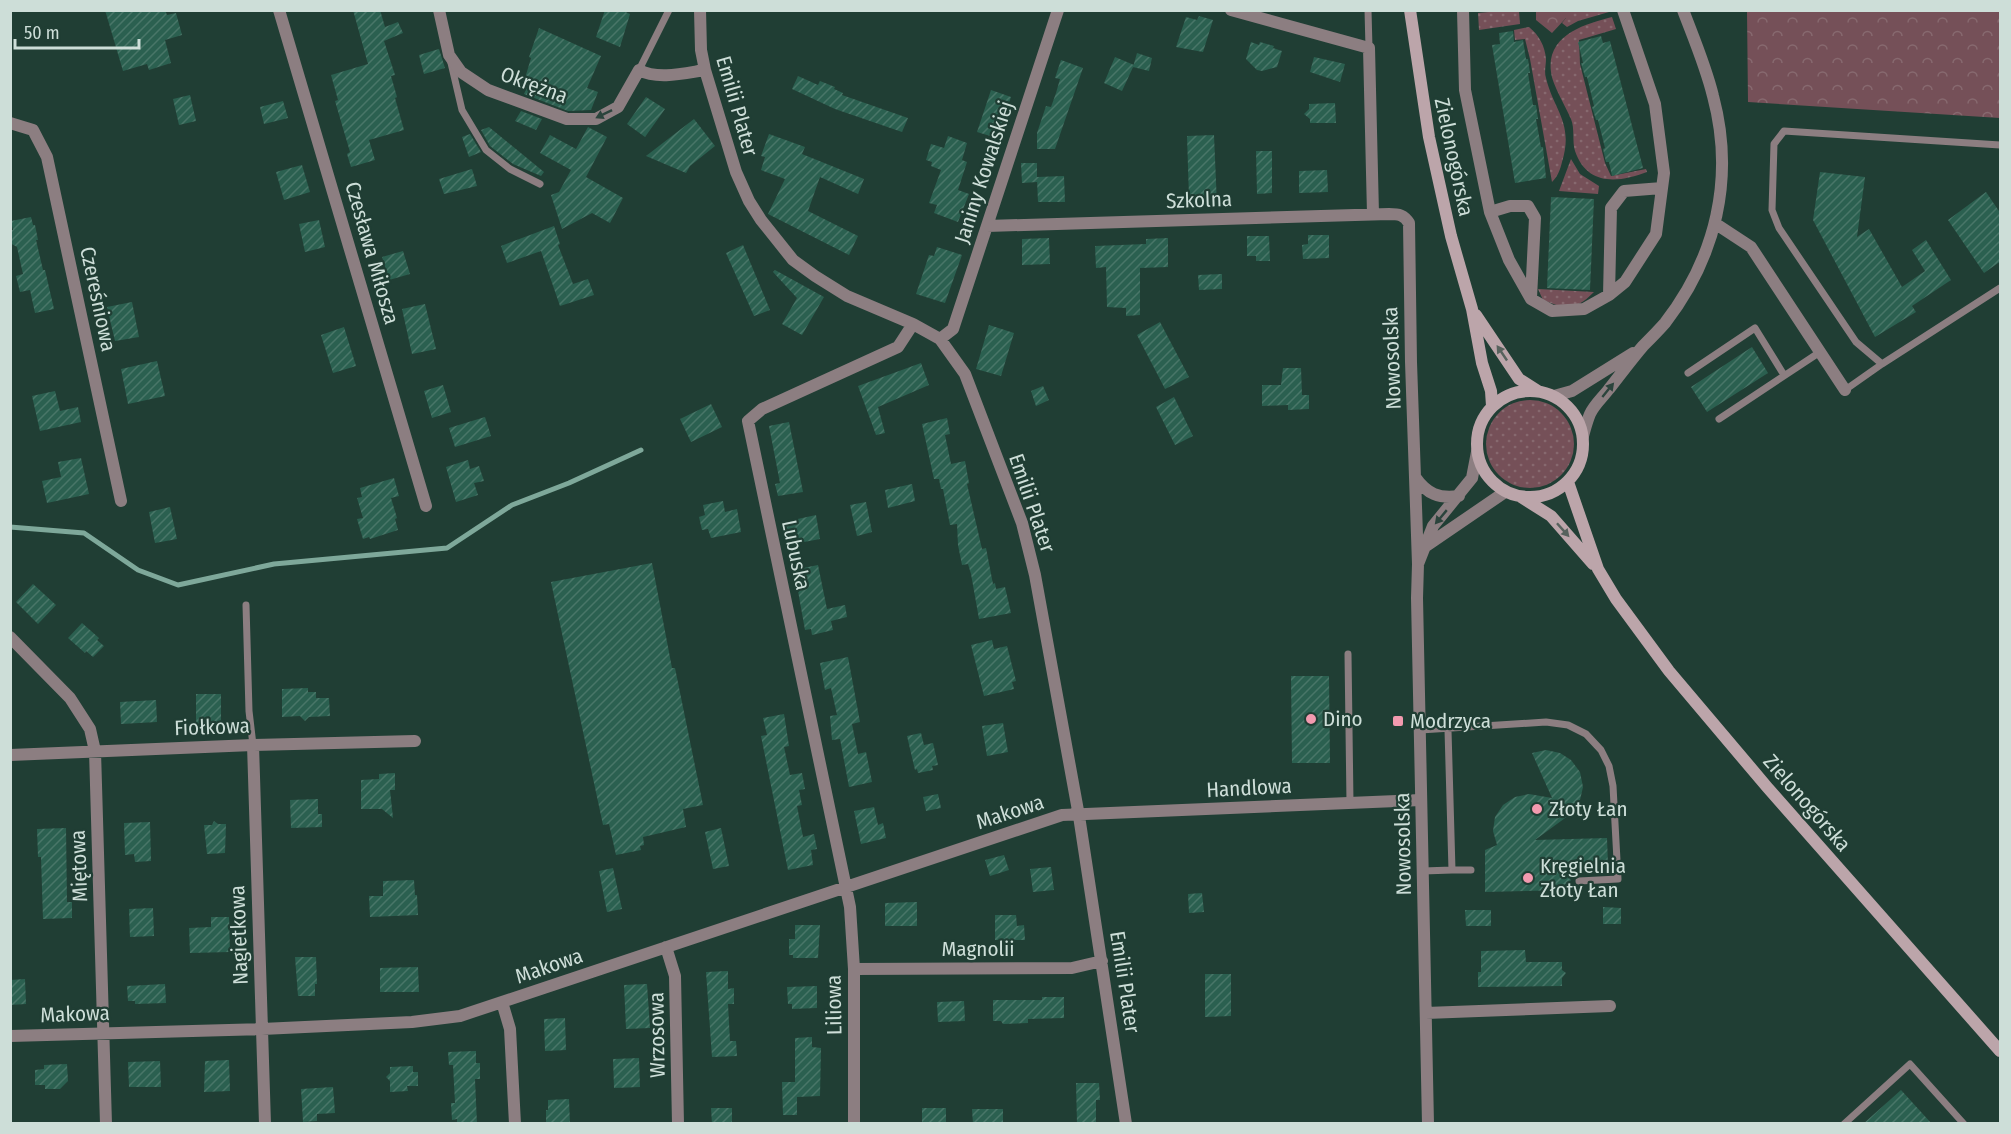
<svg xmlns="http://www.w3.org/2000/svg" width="2011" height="1134" font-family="'Fira Sans Condensed',sans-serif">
<defs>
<pattern id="grass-dots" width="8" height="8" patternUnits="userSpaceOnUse" patternTransform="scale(1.5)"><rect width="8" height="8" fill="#755058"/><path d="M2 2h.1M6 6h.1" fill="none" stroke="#87696f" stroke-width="1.8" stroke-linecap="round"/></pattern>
<pattern id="forest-crowns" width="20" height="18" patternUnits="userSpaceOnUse" patternTransform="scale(1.5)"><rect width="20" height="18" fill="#755058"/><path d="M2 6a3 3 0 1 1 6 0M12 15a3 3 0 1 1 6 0" fill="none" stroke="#87696f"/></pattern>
<pattern id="building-hatch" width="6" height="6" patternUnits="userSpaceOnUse" patternTransform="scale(1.5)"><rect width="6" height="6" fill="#2b6050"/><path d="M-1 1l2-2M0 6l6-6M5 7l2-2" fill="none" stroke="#497668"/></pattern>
</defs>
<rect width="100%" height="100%" fill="#203e34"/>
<!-- grass -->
<path fill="url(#grass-dots)" d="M1608 10 1609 12 1578 21 1567 27 1562 23 1566 18V11Z
M1500 11H1519L1520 24 1479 30 1478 13Z
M1612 17 1616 29 1579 40 1580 64 1605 163 1611 176 1646 169 1647 172C1618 183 1587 186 1575 151 1572 141 1575 129 1571 119 1566 107 1552 84 1551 72 1546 35 1585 24 1612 17Z
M1529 27C1539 35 1545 46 1546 59 1546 65 1544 72 1546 78 1554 111 1574 123 1562 162 1560 170 1558 176 1552 182L1530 59 1525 39 1515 40 1514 30Z
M1571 159 1580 174 1599 186 1598 194 1559 191Z
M1538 289 1594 292C1576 310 1567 310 1543 300Z
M1486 444a44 44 0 1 1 88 0a44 44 0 1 1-88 0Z"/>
<!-- forest -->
<path fill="url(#forest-crowns)" d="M1536 11H1566V18L1552 33 1536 20Z
M1747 11H2000V118L1748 102Z"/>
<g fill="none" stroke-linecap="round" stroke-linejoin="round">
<!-- stream -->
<path stroke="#7ea89a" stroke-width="5" d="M10 527 84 533 138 570 178 585 274 564 447 548 512 505 569 483 641 450"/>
</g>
<!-- building -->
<path fill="url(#building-hatch)" d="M105 10H165L167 15 176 13 182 35 165 40 171 63 149 70 147 64 123 71Z
M353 10H380L385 27 398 22 403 33 384 41 395 75 391 76 397 97 395 98 404 130 369 140 375 160 351 167 347 154 350 152 335 101 338 100 331 75 368 64Z
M605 10H621L630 14 620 47 596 37Z
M1199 16 1213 20 1203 52 1176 47 1186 17 1197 20Z
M539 28 601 56 587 88 598 92 591 110 568 111 524 94 527 87 523 85 531 58 529 57Z
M1513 31 1514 42 1523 40 1526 59H1528L1530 73H1528L1533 105H1536L1538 119H1536L1541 147H1543L1546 178 1515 183 1492 45 1500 44 1499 33Z
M1601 36 1603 43 1610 41 1643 168 1612 176 1609 162H1606L1603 149 1605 148 1598 120H1596L1592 107 1594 106 1587 77H1585L1581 63H1583L1578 42Z
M1251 42 1259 45 1260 42 1274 46 1273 48 1282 51 1277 67 1262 71 1257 70 1246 59Z
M439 49 445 68 424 74 419 55Z
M1137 53 1152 58 1149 71 1133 67Z
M1115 57 1134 65 1122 91 1104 83Z
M1314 57 1345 64 1340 82 1310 72Z
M1061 60 1083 68 1055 149H1037V133L1046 106 1051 107 1056 93 1060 79 1055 78Z
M798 76 818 85 820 81 835 87 834 89 843 93 842 95 908 118 902 132 835 109 792 89Z
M991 90 1011 97 997 138 977 132Z
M190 95 196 121 179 125 173 99Z
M646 97 665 109 645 137 627 124Z
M283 101 288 118 264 124 260 107Z
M1335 103 1336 123H1310V119L1304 114 1309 109V104Z
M521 111 542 119 536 130 515 121Z
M694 119 715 146 690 166 686 173 646 156Z
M489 127 544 172 541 176 513 164 490 146 481 130Z
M588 127 607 137 586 177 623 198 610 223 592 213 562 229 551 195 559 192 571 170 540 153 550 135 576 149Z
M470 134 481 152 469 157 462 137Z
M769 134 805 147 802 154 864 179 858 194 820 177 808 211 858 236 849 255 768 214 785 179 761 170 765 157 761 156Z
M1214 135 1217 205H1202V197L1189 198 1187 136Z
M948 136 967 143 962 160 967 162 958 190 969 194 958 222 934 213 937 205 929 203 941 170 931 166 932 162 926 160 931 144 944 148Z
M1256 151H1272V193L1257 194Z
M1021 163H1037V177L1064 176 1065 202H1038L1037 180V182L1022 183Z
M302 165 310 192 284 200 276 172Z
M472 169 477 186 444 194 439 179Z
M1327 170 1328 192 1299 193V171Z
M1820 172 1865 177 1857 237 1869 229 1902 287 1925 271 1912 250 1926 240 1951 280 1912 306 1916 312 1875 337 1813 220Z
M1986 192 2001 214V261L1984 273 1948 220Z
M1551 197 1594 199 1590 290 1547 288Z
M31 217 33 225H35L38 240H36L43 270H45L54 309 35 313 30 290 20 292 16 276 23 274 17 247 10 243V230H13L11 221Z
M319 220 325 247 305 252 299 224Z
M554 226 560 244 558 245 573 284 588 279 594 295 560 306 541 251 507 263 501 246Z
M1308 235H1329V258L1303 259 1302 245 1308 244Z
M1247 236H1269L1270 261H1256V256H1247Z
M1049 238 1050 264 1022 265V239Z
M1168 238V267L1140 268V315L1126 316V308L1107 307 1106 267 1096 268 1095 246 1146 244V239Z
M743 245 770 310 754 316 726 253Z
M937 247 962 255 945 303 916 294 929 255 934 256Z
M403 251 410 274 389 280 382 257Z
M775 270 824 297 802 335 782 324 797 298 773 272Z
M1222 274V289L1199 290 1198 275Z
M132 302 139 337 115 341 107 307Z
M425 304 436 349 412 354 402 309Z
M1160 322 1189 377 1165 389 1137 335Z
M989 325 1014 333 1001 376 976 369Z
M344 327 356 366 333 373 321 335Z
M1752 347 1768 373 1707 412 1691 387Z
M157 361 165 396 128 404 121 369Z
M921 363 929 385 878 407 885 433 876 435 858 386Z
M1283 368H1301L1302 395H1309V409L1288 410V405L1262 406V385H1281Z
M443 385 451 412 432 418 424 391Z
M1043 386 1049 400 1036 406 1031 391Z
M55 391 60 411 78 407 81 422 40 431 32 396Z
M1174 397 1193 436 1175 445 1156 407Z
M711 404 722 427 691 442 680 419Z
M485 417 491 436 455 447 449 428Z
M947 418 950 434 945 435 951 464 965 461 969 483 967 484 982 549 986 548 993 584 995 583 996 589 1005 587 1011 613 979 619 971 574 968 564 962 565 958 545 957 524 950 525 943 489H941L939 479H934L922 424Z
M789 422 803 492 778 496 775 484 780 483 769 426Z
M81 458 89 494 47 503 42 481 61 477 58 462Z
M468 460 470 469 479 466 484 481 474 483 478 495 456 502 446 467Z
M394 478 399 496 391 498 397 518 395 519 398 530 370 539 369 537 363 539 357 519 363 518 357 498 362 497 360 488Z
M912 484 915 501 888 508 885 490Z
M723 501 725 512 737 509 741 532 711 538 708 529 702 530 699 517 705 515 703 505Z
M866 502 872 532 857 536 850 505Z
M170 507 177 539 155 543 149 512Z
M816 515 820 539 788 545 784 522Z
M652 563 672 668H675L703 805 683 809 686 827 643 837 644 845 640 846 641 850 616 855 609 824 603 825 551 582Z
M818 565 827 609 845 605 847 617 831 621 833 630 812 635 811 629 805 630 796 580 800 579 798 569Z
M33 584 56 605 38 624 16 602Z
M82 623 99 638 97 640 104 646 93 657 86 651 85 653 68 638Z
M992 640 994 649 1007 646 1016 681 1012 682 1014 689 984 696 971 645Z
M848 657 860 722 852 724 858 754 866 752 872 782 849 787 840 739 832 740 830 716 837 715 831 688 825 690 820 663Z
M1291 676H1329L1330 763H1292Z
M308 688V692H316V698H329L330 716 309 717 305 721 300 716 282 717V689Z
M196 694H221V724L196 725Z
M156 700 157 722 121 724 120 702Z
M784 714 789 746 784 747 790 775 802 773 805 789 799 790 802 805 797 806 803 837 814 834 817 849 811 850 813 865 788 870 761 736 767 735 763 718Z
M1003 723 1008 752 987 756 982 726Z
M921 733 924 745 933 743 938 765 932 766 933 770 918 773 917 769 915 770 907 736Z
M1546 750 1560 753 1571 760 1580 772 1583 787 1580 800 1572 813 1535 840 1607 838 1608 865 1570 866 1571 890 1485 892V850L1497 845 1493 831 1495 817 1503 805 1515 797 1529 794 1552 798 1532 753Z
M395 773V790H390L393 818 382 809H361V780L379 779V774Z
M938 794 941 808 926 811 923 797Z
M318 799V814H322V827L291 828 290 800Z
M874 807 878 825 883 823 886 838 861 844 854 811Z
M214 821 218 824H226L225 853 207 854 204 825H212Z
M150 822 151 861 135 862 134 854 125 855 124 823Z
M66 828 67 902H72V918L43 919 41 857H38L37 829Z
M721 828 729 866 713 869 705 832Z
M1004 855 1009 870 990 876 985 860Z
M1051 867 1054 890 1033 892 1030 869Z
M613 868 622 909 607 912 599 871Z
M414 880 415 895H417L418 915 370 917 369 896H383V881Z
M1202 893 1204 912 1189 913 1188 894Z
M917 902V926H885V903Z
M1603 907 1621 908V924H1603Z
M153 908 154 936 130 937 129 909Z
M1465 910H1491V926H1466Z
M995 915H1016L1017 926 1024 925 1025 940H995Z
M211 917H229L230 952 190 953 189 928 211 927Z
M795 925H820L818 958H793V955H789V939H795Z
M1525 950 1526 962H1562V970L1566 973 1562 978V986L1478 987V972H1481V951Z
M295 957H316L317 984H315V996H298Z
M418 967 419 992H380V968Z
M728 971V989L734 988V1004H728L730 1041H736L737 1056 712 1057 706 972Z
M1205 974H1231V1016L1205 1017Z
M25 979 26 1004 10 1005V980Z
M165 984 166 1003 135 1004V1001H128L127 986Z
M647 984 650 1028 626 1029 624 985Z
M817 986V1008L792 1009V1004H788L787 987Z
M1042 997H1064V1018L1028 1019V1023L1003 1024 1001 1021H993V1000H1042Z
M964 1001 965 1021 938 1022 937 1002Z
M565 1018 566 1050 545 1051 544 1019Z
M812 1037V1047L821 1048 820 1096 797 1097V1115H783L782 1082H795V1038Z
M476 1051V1063H480V1079H475L477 1124H457V1119L452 1120 451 1103H455L453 1065H449L448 1052Z
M639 1058 640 1087 614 1088 613 1059Z
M229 1060 230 1091 204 1092 205 1061Z
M160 1061 161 1087H129L128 1062Z
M67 1064 68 1081 60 1089H45V1085H35V1070L44 1069V1065Z
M413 1066V1072H418V1086H407L408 1091 390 1092V1081L386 1077 390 1073V1067Z
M1076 1083H1099L1100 1100H1096V1124H1077Z
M333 1087 335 1113 317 1114V1121L303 1122 301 1089Z
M1901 1090 1932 1124H1863Z
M569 1099 570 1124H546V1110H548V1100Z
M711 1108H732V1124H712Z
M922 1108H946V1123L922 1124Z
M972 1109H1003V1124H973Z"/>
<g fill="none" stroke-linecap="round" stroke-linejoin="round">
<!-- lane -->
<path stroke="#8c7e81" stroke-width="7" d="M1368 10 1369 48
M451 63 462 110 486 150 510 169 540 184
M639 70 669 10
M1882 364 1856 342 1779 228 1772 210 1774 144 1784 131 2000 145
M1688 373 1755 328 1784 375
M1845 390 1882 364 2000 288
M1719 419 1820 352
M246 605 249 711 253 745
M1348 654 1350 803
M1420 730 1546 722 1568 725 1586 734 1601 750 1609 766 1613 786 1618 879 1579 881
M1448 730 1452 870H1471
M1423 871 1452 870
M1844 1124 1910 1064 1964 1124"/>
<!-- street -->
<path stroke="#8c7e81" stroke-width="12" d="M279 10 426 506
M439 10 449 55 461 72 488 90 567 119H596L618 107 639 70C658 80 685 73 705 70
M700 10 701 50 705 70 736 172 749 201 761 220 793 260 815 276 847 296 913 324 940 339 965 374 1022 523 1035 575 1079 816 1126 1124
M1231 10 1369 48 1373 214
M1463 10 1465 90 1490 212 1509 260 1531 299 1552 311 1584 309 1609 295 1625 282 1656 234 1664 173 1655 104 1623 10
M10 123 33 130 47 157 121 501
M1490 212 1510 206H1528L1535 218 1531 298
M1716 224 1751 247 1845 390
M987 226 1389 214C1399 214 1404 215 1409 223L1411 362 1418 564
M1609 295 1611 208 1624 191 1662 188
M940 339 953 329 1058 10
M1554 396 1572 391 1633 353
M1583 436C1585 429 1587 421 1590 414 1594 405 1603 397 1609 389 1620 375 1631 360 1643 346 1650 339 1658 331 1665 323 1716 257 1735 178 1713 96 1706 67 1694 39 1683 10
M1415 477C1427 494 1439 499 1459 496
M1426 546 1505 492
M10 637 70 698 90 729 95 751 106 1124
M253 745 265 1124
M10 755 253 745 415 741
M666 947 675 976 678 1124
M854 969 1072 968 1102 961
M502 1002 510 1029 515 1124
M1426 1013 1610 1006
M10 1036 262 1029 412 1022 460 1016 1062 815 1421 800
M854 1124V969L850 907 748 421 762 409 898 347 913 324
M1428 1124 1417 598 1418 564 1433 526 1472 478 1477 452"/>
<!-- secondary -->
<path stroke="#bca5aa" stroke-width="12" d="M1410 10 1429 137 1451 236 1472 309 1482 363 1491 391 1492 406
M1476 315 1519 379 1538 391
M1477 444a53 53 0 1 1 106 0a53 53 0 1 1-106 0Z
M1568 482 1598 569 1616 599 1669 671 1767 787 2000 1051
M1521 497 1551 516 1593 564"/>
</g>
<!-- one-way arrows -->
<defs><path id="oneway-solid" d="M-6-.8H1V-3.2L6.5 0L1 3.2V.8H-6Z" transform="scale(1.5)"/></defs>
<g fill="#2b443c">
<use href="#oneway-solid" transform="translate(604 114) rotate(154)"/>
<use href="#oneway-solid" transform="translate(1608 390) rotate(-51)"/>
<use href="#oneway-solid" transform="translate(1441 517) rotate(130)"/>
</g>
<g fill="#57625d">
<use href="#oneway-solid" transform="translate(1502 353) rotate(-124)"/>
<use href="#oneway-solid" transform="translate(1563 530) rotate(48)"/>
</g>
<!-- markers -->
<g fill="#f29aaf" stroke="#203e34" stroke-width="2">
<circle cx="1311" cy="719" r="6"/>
<rect x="1392" y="715" width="12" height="12" rx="3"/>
<circle cx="1537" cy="809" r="6"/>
<circle cx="1528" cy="878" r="6"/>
</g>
<g text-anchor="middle" stroke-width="4.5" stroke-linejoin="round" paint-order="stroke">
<!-- street labels -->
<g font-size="21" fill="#cdded8" stroke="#203e34">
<text transform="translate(534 85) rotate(20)" y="7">Okrężna</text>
<text transform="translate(737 106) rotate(74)" y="7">Emilii Plater</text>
<text transform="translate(1454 157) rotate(78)" y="7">Zielonogórska</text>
<text transform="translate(984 172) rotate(-72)" y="7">Janiny Kowalskiej</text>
<text transform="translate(1199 200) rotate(-2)" y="7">Szkolna</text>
<text transform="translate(372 253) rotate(74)" y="7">Czesława Miłosza</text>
<text transform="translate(98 299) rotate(78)" y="7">Czereśniowa</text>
<text transform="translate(1392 358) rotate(-92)" y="7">Nowosolska</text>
<text transform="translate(1032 503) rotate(71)" y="7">Emilii Plater</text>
<text transform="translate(796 555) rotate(78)" y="7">Lubuska</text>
<text transform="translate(212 727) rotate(-2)" y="7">Fiołkowa</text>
<text transform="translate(1249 788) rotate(-3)" y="7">Handlowa</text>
<text transform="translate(1807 803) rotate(49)" y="7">Zielonogórska</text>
<text transform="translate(1010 812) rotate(-18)" y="7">Makowa</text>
<text transform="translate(1403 844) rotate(-91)" y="7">Nowosolska</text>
<text transform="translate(79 866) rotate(-92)" y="7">Miętowa</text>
<text transform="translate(239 935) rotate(-92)" y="7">Nagietkowa</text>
<text x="978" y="956">Magnolii</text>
<text transform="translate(549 966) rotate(-19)" y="7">Makowa</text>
<text transform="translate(1125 982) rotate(81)" y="7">Emilii Plater</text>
<text transform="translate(834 1005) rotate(-91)" y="7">Liliowa</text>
<text transform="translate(75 1014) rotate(-2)" y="7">Makowa</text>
<text transform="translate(657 1035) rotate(-91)" y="7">Wrzosowa</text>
</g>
<!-- poi labels -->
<g font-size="21" fill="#cdded8" stroke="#203e34" text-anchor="start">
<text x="1323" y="726">Dino</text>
<text x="1410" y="728">Modrzyca</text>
<text x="1549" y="816">Złoty Łan</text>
<text x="1540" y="873">Kręgielnia<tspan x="1540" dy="24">Złoty Łan</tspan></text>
</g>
</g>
<!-- border -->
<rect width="2011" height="1134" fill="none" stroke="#cdded8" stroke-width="24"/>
<!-- scale -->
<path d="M15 39v9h124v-9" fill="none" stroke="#cdded8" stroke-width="3"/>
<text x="24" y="39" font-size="18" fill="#cdded8" stroke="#203e34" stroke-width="4.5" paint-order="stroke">50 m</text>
</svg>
